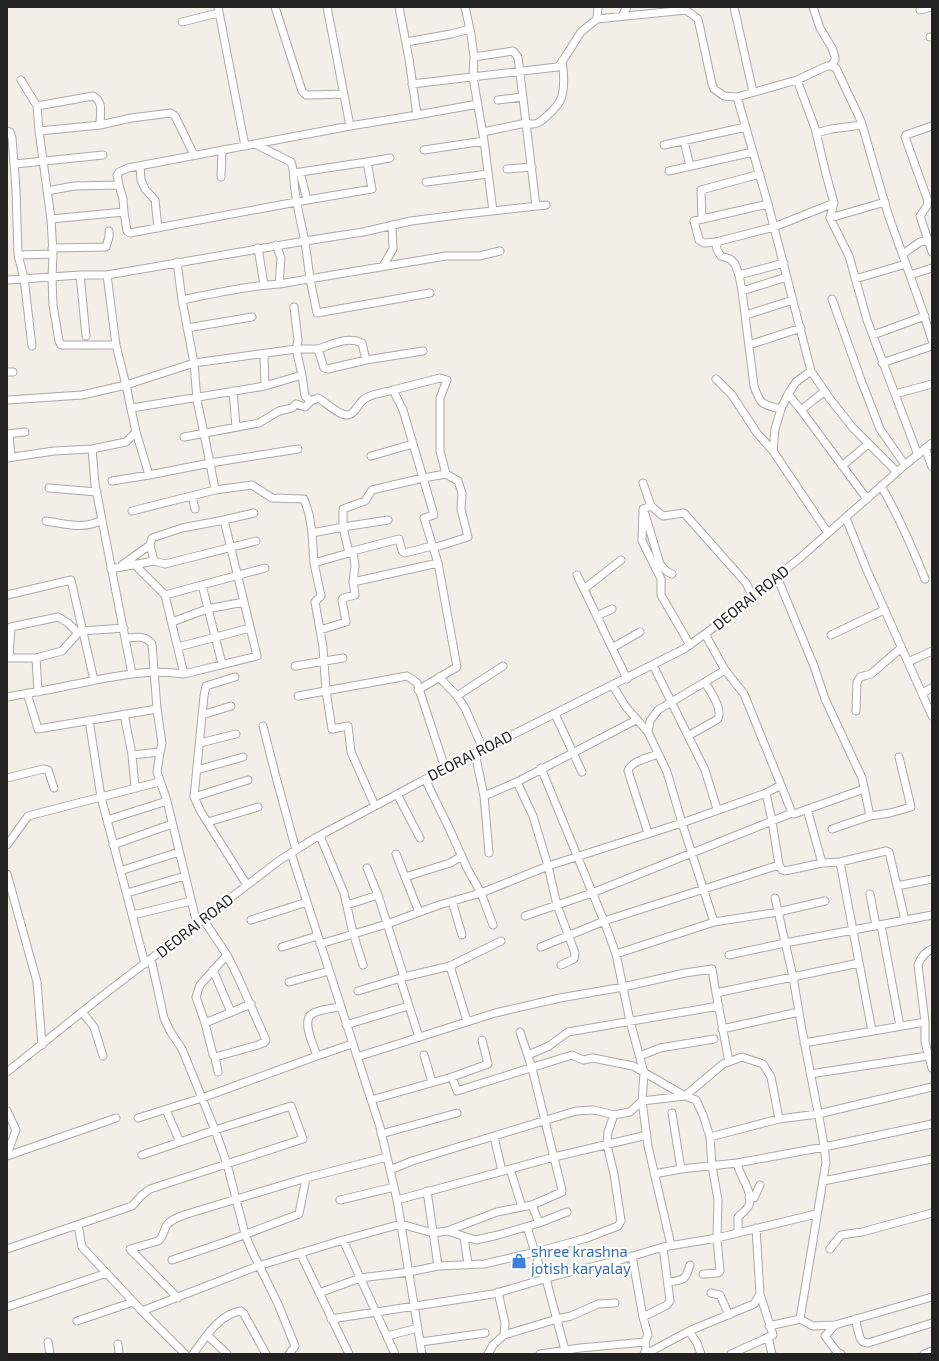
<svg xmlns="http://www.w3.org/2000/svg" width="939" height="1361" font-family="'Exo 2',sans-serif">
<rect width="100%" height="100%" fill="#f2efe9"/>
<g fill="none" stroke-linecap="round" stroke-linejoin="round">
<defs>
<path id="minor" d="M218 7 245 146
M275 7 302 91 306 95H311L344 94
M327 7 350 126
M465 7 471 34 474 57 473 77 484 141 493 211
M734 7 753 92
M813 7 820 28 832 48 835 57V60L831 66
M920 10 932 7
M622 16 627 7
M597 19 598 7
M182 22 218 13
M930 37H932
M406 42 451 34 470 29
M474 57 513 51 518 57 536 206
M21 80 37 106 39 131 51 219 53 254 52 278 53 305 59 341 61 345H116
M797 80 815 128 826 174 834 203 830 218 849 256 867 320 918 455
M412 84 557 67 560 65 581 32 597 19 686 10 698 19 712 84 714 89 724 96 737 97 797 80 827 66H831L836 68 861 121 888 214 922 309 932 340
M737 97 768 204 811 371 796 382 788 394 801 410 867 499
M498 100 523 97
M37 106 93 96C104 102 100 113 100 125
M417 115 478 104
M932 126 906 135 905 137 928 201 927 206 920 216 932 252
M7 131 10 132 12 138 16 189 18 255 24 278 32 346
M39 131 100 125 131 118 171 113 175 116 194 155
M483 132 526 123C537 126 540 122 548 115 552 111 557 107 560 101 565 92 564 71 562 61
M816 133 831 129 862 125
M684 141 690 166
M255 144 291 162C295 172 293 180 295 190 297 207 301 224 305 241L363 232 411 221 465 214 546 205
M664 145 746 127
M424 150 484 141
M367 162 390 158
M15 164 103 155
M140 166 141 180 145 189 155 200 158 228
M507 169 532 167
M669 171 753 152
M300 172 307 200
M221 177 222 150
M426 182 488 174
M119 185 123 199 124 212
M47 191 74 186 119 185 117 175 119 172 128 168 350 126 417 115 409 59 399 7
M830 218 885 202
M51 219 124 212 127 231 130 233 307 200 372 189 367 162 294 173
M702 219 701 190 760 174
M716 242 704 243 699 240 694 221 768 204
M52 248 106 247 109 237V231
M258 248 264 285
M903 254 920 242 928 240
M18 255 53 254
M383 266 393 249 392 225
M80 275 86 336
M739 275 784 263
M910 275 932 268
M855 279 906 264
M7 280 80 275H107L305 241 310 279 317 313 430 293
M279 284 446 256H479L500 251
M742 291 787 277
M832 299 861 380 880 429 905 465
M182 300C214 293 247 286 279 284L281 258 276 245
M746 315 793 300
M187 328 252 317
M873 335 925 316
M749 345 801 328
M318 349C333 344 347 336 362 343L366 360
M264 354 265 386
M882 363 932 346
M811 371 830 399 853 428 897 472
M7 372H13
M302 375 305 396 311 401 318 398C326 402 339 416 348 415 355 414 358 404 363 400 371 393 384 393 393 390L403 410 434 515 424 518 438 563 457 667 418 690
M716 379 732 395 757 433 773 451 828 533
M393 390 440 378 447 380 440 398V451L446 474
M233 391 236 427
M895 394 932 384
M7 400 82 395 126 385 116 345 107 275
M132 408 265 386 302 375 296 349H318L324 368 328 369 366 360 423 351
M781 409 788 394
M801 410 825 391
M7 434 25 432
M9 434 11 457
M184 437 259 423 279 411 292 408 296 404 305 407 311 401
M925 448 932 467
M92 449 95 484 102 520
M773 451 775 429 781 409C762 405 760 404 754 386L742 291 739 275 735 264 730 259 721 256 717 250 716 242 774 227 834 203
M371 456 413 444
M7 458 54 451 92 449 126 442 136 432
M842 466 868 444
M149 475 136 432 126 385 194 363 296 349 298 340 294 307
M112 481 149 475 210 463 197 400 194 363 182 300 177 262
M643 483 651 506 643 509 642 541 661 579V595L690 645
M881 486C899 516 912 547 925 579
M49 488 97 492
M215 490 252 485 272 498 304 499 309 514 312 533
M192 496 195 509
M651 506 663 516 684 513 746 583 753 597
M132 511 215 490 210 463 298 449
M645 514 660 564 666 571 672 574
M846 518 866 568 932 716
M224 520 254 513
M388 520 343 527V509L365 501 372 490 423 478 446 474 458 481 462 493 461 509 468 537 433 548
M46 521C66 524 83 530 102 520L132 674
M353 551 349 553 343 527 312 533 314 563 321 596 315 602 323 647 326 691 332 729 348 726 351 752 375 806
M314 563 349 553
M134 564 165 595 184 674
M122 565 150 545
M111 569 154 561
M577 575 627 679
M777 577 814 666 825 699 862 778 870 816 832 829
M353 582 438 563
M202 585 222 664
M584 589 621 560
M7 595 71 580 94 680
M165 595 265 568
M597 616 612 609
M172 622 207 609 244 602 224 520 182 528 152 538 150 545 154 561 165 564 177 561 256 541
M320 630 346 622 342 600 343 598 355 595V594L353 582 355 566 353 551 399 539 402 551 405 553 432 546
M705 634 725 670 744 694 781 785 766 793 772 821 779 865 782 870 785 871 822 863 840 862 872 1031
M831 635 884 610
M126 638C136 637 145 635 152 644L157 709 162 743 160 752
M178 647 250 628
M612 648 640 632
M36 658H9L11 627 58 617 68 623 78 633
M908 662 932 651
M653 665 705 770 717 809
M295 666 343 658
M235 677 206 686 204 696 194 797 201 812 247 885
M439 677 457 696 465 708 483 749
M613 686 626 707 648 732
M38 692 36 658 62 651 78 633 82 631 124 628
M27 693 38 729 157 709
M922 693 932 688
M298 696 407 676 412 679 417 683 445 768
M457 696 503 666
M7 697C28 693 50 690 71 685 108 678 146 668 184 674L257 656 244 602
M856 711 857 682 860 677 871 674 901 648
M124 714 132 755 160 752 157 772 167 801 197 924
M555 714 582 772
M202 715 231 706
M263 726 276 777 296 850
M688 736 718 719C723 708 710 692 705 682
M200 743 236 734
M475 753 484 796 517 782 636 720
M132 755 135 787
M541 768 604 921 616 954 630 1021 644 1073 642 1101 648 1146 671 1245
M197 770 243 757
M7 778 43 769 48 770 54 788
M425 779 450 830 467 868 481 893 493 925
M517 782 533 816 548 866 557 905 575 953 574 959 561 965
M781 785 792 813 794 814 864 789
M397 794 420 838
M484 796 489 853
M194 797 248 780
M807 809 822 863
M870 816 890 813 911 807 899 757
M107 820 167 801
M208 822 258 807
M648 833 628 771C631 761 648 758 658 754
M320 836 344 893 353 933 363 965
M7 845 28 816 101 797 89 720
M113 845 172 824
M291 853 380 1127 397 1200 422 1354
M396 854 405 877
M840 862 886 851 889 852 897 886
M367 868 378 895
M120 871 179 852
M7 874 37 982 42 1045
M127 893 185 876
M870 894 876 926
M452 901 462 935
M347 905 378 895 404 977
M419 912 405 877 450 863 462 856
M133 915 191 901
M525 916 592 893 792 813
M203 919 227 955 238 977 266 1040 265 1042 258 1045 215 1057 213 1055 205 1023 196 997 200 985 227 955
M251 920 307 902
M905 920 897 886 932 879
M714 922 778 912 825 901
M881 925 900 1026
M320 944 387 924 439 905 481 893 548 866 682 823 766 793
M282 947 317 936
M541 947 604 921 779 865
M932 949C925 952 921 957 918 965L925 1022V1042L932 1068
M616 954 714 922 682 823 667 772 648 732 650 721 658 710 725 670
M729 955 785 943 932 915
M151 959 164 1018 170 1031 182 1049 215 1130 227 1164 245 1234 252 1251 278 1304 295 1346 289 1354
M145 964 101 797 159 782
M450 966 467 1021
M213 970 231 1012
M400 978 419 1037
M289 982 329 971
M358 991 404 977 450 966 501 941
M716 993 729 1062
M82 1012 94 1027 103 1056
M205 1023 251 1004
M346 1025 408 1006
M722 1029 799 1012
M520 1032 532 1068 562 1190V1192L532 1205
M804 1043 925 1022
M424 1055 432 1082
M528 1055 549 1046 568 1032 719 1006
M317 1056 352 1044
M640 1056 660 1048 714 1039
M215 1057 218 1072
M357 1057 495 1013 560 998 623 987 685 973 712 969 716 993 859 963
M7 1072 102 996 280 860 315 838 450 766 684 649 724 620 801 557 905 465 932 443
M810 1074 928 1056
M452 1077 488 1064 482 1040
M371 1100 452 1077 457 1091 572 1055 583 1060 593 1058 633 1066 685 1096 696 1100 703 1115 710 1137 712 1166 718 1200 717 1238 720 1271 718 1273 703 1274
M166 1110 180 1142
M7 1111 16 1130 7 1154
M672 1113 681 1169
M138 1118 202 1098 317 1056C314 1046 301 1021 312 1014 317 1010 333 1008 340 1007
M381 1134 457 1113
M494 1137 502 1171
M710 1137 779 1119 818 1114 932 1087
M7 1156 116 1118
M737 1163C739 1175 754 1193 749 1205 747 1210 741 1214 738 1217V1233
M510 1169 522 1207
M390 1170 412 1161 576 1111 594 1110 614 1115 630 1112 642 1101 685 1096 723 1064 742 1057 763 1064 771 1077 779 1119
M654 1174 681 1169 737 1163 824 1147 932 1124
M823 1181 932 1159
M427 1191 438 1266
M749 1198H754L760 1185
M340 1200 394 1187
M397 1200 554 1157 647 1135
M78 1225 82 1247 142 1311 185 1354
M527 1227 540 1268 546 1279 565 1350
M447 1231 497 1212 532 1205 539 1223
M464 1237 468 1264
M343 1240 395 1354
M7 1249 132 1206 142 1195 150 1189 303 1139 291 1106 215 1130 142 1155
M830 1249 841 1235 862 1232 932 1213
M300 1253 349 1354
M632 1256 643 1317 648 1335 645 1342 646 1350 644 1354
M172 1260 228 1241 299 1214 306 1178
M668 1282C684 1280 685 1281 690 1265
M319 1293 360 1278 409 1272 438 1266 484 1264 536 1252 587 1238 618 1226 621 1221 614 1174 607 1145 608 1132 614 1115
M711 1293 720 1295 729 1315
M178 1298 130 1249 158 1241C164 1237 163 1230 167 1225 171 1219 181 1216 187 1214L306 1178 387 1157
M7 1307 107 1273
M142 1311 258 1266 343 1240 401 1224 433 1233 447 1231 476 1240 498 1235 539 1223 567 1212
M643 1317 667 1305 670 1301 663 1247
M331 1319 493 1294 558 1275 620 1260 663 1247 717 1238 816 1214
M800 1319 813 1326 835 1325 932 1297
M855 1319 860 1338 863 1342 868 1343 932 1323
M77 1321 133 1302
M835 1325 825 1336 837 1352 841 1354
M769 1326 800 1319 826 1162 822 1133 802 1030 793 977 775 898
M689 1331 754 1304 760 1294
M207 1335 227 1354
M504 1335 557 1319 571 1316 598 1304 615 1303
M387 1336 418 1328
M768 1337 772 1354
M48 1342 50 1354
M421 1342 485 1333
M118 1344 119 1354
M193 1354C205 1338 219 1314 241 1311L244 1314 266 1354
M488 1354 493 1345 504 1335 505 1323 498 1292
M540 1354 580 1348 645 1342
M646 1354 689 1331 697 1343 701 1354
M731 1354 773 1335 760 1294 756 1228
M924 1354 932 1351"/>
</defs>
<!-- minor casing -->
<use href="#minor" stroke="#a9a9a9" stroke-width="9"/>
<!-- minor -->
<use href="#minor" stroke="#fff" stroke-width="7"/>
</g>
<!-- icons -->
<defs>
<symbol id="shop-bare" viewBox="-9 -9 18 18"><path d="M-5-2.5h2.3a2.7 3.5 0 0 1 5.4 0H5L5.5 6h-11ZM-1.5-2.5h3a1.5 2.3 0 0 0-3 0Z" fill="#3f7fe0" stroke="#fff" stroke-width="2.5" paint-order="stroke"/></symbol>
</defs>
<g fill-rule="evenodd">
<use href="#shop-bare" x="508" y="1250" width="22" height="22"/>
</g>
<g text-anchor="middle" stroke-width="4" stroke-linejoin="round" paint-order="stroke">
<!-- street labels -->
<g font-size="15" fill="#222" stroke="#fff">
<text transform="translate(751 598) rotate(-39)" y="5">DEORAI ROAD</text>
<text transform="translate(470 756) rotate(-27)" y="5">DEORAI ROAD</text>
<text transform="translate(195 926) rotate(-38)" y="5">DEORAI ROAD</text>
</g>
<!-- shop labels -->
<g font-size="15" fill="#366cbe" stroke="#fff" text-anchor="start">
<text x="531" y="1257">shree krashna<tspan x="531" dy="17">jotish karyalay</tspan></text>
</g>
</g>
<!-- border -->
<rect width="939" height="1361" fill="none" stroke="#222222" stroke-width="16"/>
</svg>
